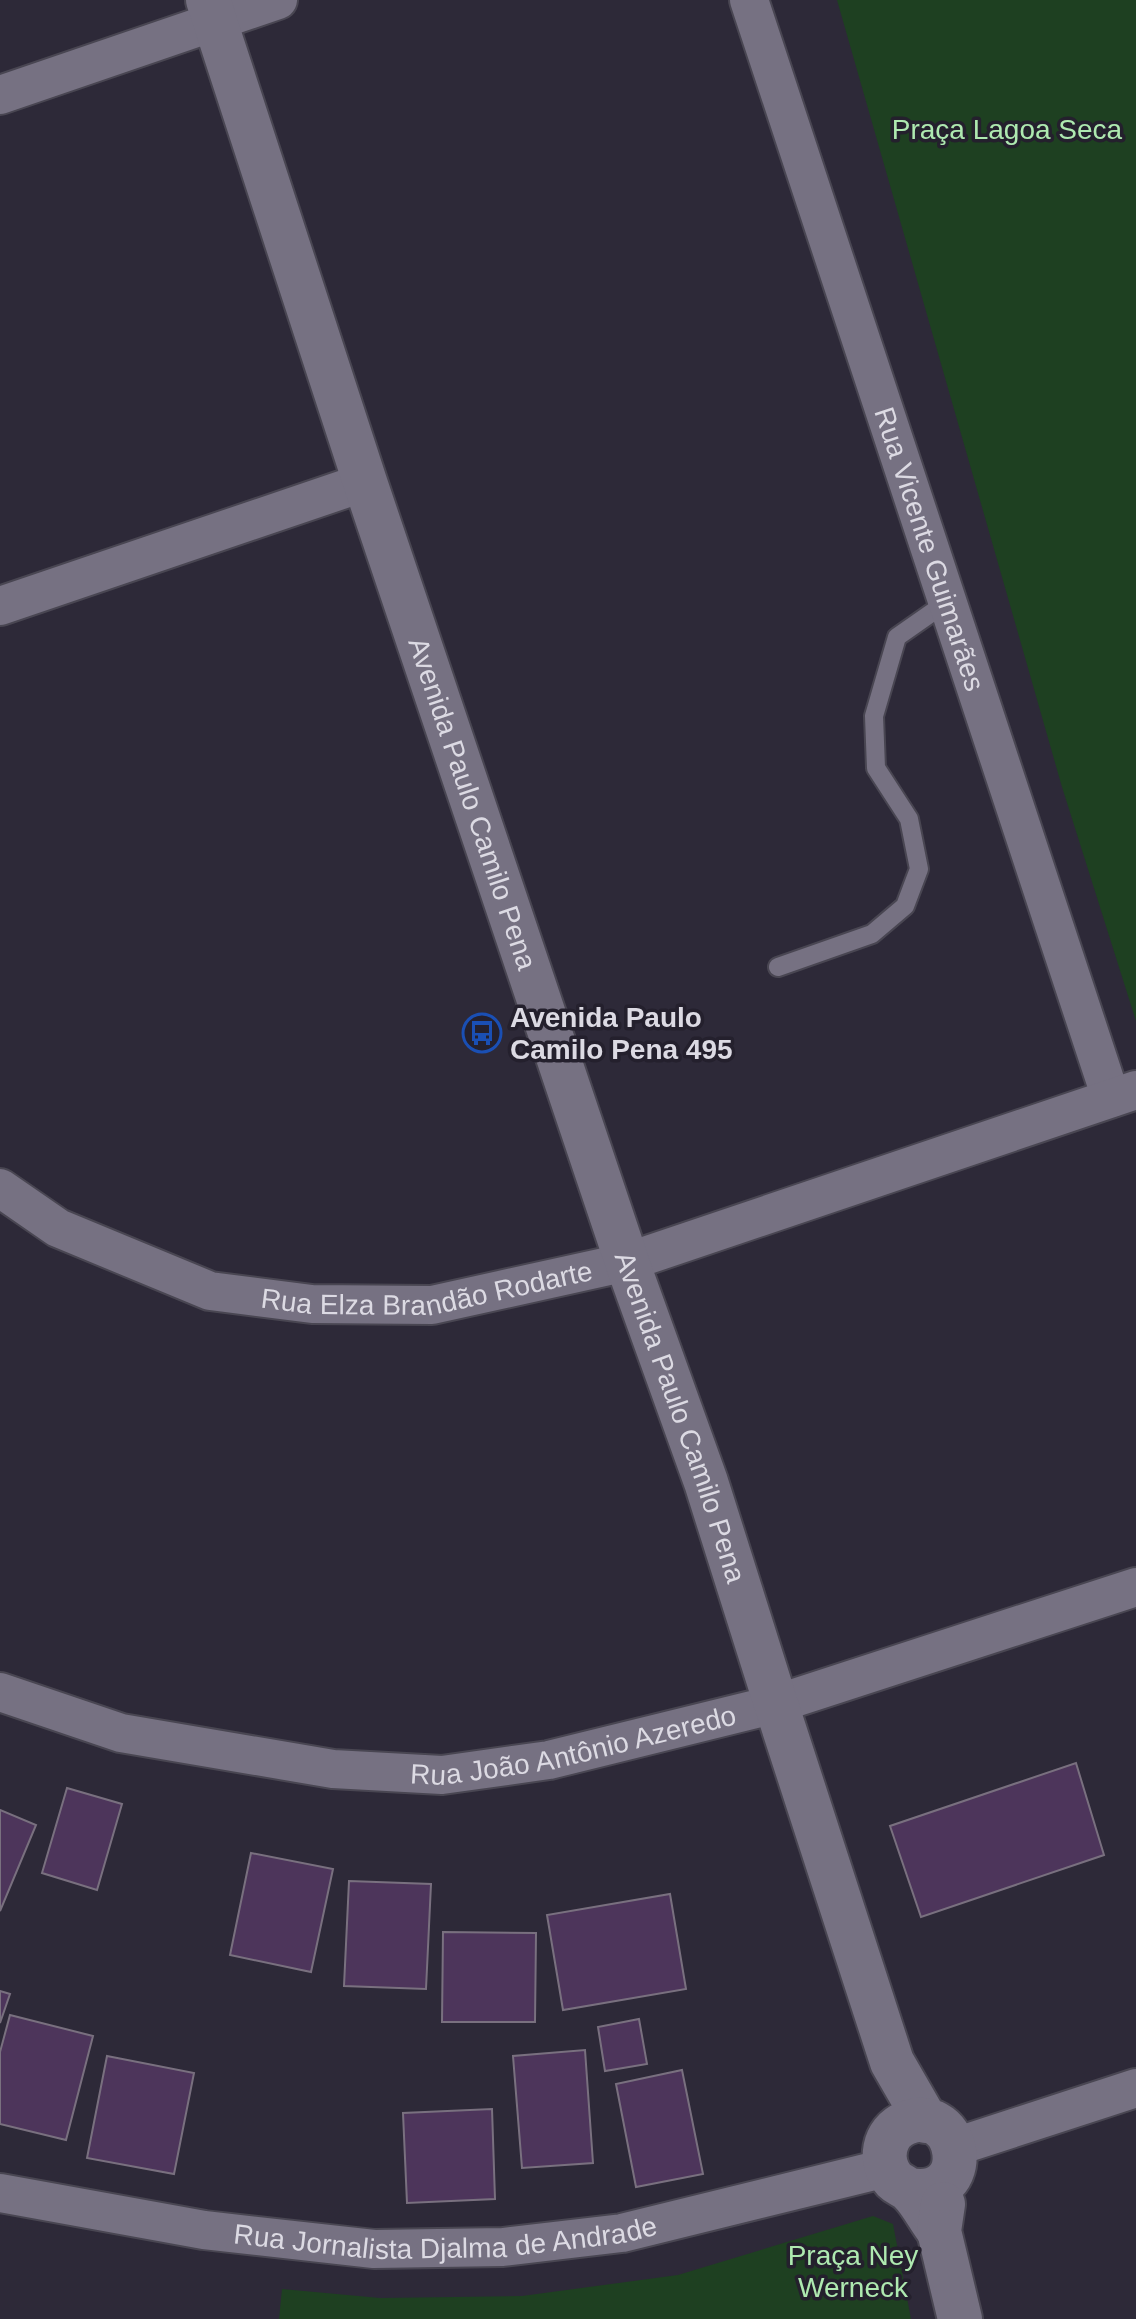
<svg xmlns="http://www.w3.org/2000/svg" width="1136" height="2319" font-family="Arial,sans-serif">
<rect width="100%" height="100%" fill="#2d2938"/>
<!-- green -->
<path fill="#1e4021" d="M837 0H1136V1021L1062 787Z
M873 2216 893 2224 911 2319H279L282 2289 380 2298 522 2296 678 2275Z"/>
<!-- building -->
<path fill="#4d355b" stroke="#79707f" stroke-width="2" d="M1076 1763 1104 1855 921 1917 890 1826Z
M67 1788 122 1804 97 1890 42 1873Z
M0 1810 36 1825 0 1911Z
M251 1853 333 1869 311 1972 230 1955Z
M349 1881 431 1884 426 1989 344 1986Z
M670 1894 686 1989 563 2010 547 1915Z
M443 1932 536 1933 535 2022H442Z
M0 1991 10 1994 0 2023Z
M10 2015 93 2036 66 2140 0 2124V2052Z
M639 2019 647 2064 605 2071 598 2027Z
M585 2050 593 2163 522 2168 513 2056Z
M107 2056 194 2073 174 2174 87 2158Z
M682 2070 703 2174 636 2187 616 2084Z
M492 2109 495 2199 407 2203 403 2113Z"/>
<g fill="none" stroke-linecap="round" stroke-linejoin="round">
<defs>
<path id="lane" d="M778 967 872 934 905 906 919 869 909 819 876 768 874 716 897 637 947 602"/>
<g id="street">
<path id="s1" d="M749 0 1111 1098"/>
<path d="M0 95 278 0"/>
<path d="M0 606 365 482"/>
<path id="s2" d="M0 1188 58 1228 210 1291 312 1304 432 1305 627 1262 1136 1090"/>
<path id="s3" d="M0 1692 121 1733 333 1769 442 1775 549 1760 776 1704 1136 1587"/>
<path d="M955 2147 1136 2088"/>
<path id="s4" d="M0 2193 204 2230 374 2249 503 2247 622 2233 886 2168"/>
</g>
<g id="secondary">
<path id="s5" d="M208 0 365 482 627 1262 706 1482 776 1704 892 2062 926 2121"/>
<path d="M909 2190C978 2202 962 2101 906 2123 883 2132 878 2162 894 2180 899 2185 905 2186 910 2191 921 2201 929 2219 939 2231"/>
<path d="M943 2204 939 2231 960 2319"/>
</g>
</defs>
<!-- lane casing -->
<use href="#lane" stroke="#494652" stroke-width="22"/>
<!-- street casing -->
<use href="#street" stroke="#494652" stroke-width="42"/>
<!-- secondary casing -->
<use href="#secondary" stroke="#494652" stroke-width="48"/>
<!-- lane -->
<use href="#lane" stroke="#767182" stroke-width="18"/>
<!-- street -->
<use href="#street" stroke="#767182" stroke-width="38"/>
<!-- secondary -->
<use href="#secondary" stroke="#767182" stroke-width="44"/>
</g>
<!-- icons -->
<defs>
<symbol id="bus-ring" viewBox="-11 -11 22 22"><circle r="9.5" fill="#24202d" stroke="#1a4fb4" stroke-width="1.5"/><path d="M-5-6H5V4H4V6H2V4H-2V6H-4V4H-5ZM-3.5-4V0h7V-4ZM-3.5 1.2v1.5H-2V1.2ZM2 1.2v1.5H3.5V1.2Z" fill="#1a4fb4"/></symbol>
</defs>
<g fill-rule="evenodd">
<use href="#bus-ring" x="460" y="1011" width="44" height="44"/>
</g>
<g text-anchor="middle" stroke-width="7" stroke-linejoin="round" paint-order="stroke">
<!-- park labels -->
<g font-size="28" fill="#aee9b0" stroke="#24202d">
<text x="1007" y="139">Praça Lagoa Seca</text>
<text x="853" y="2265">Praça Ney<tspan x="853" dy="32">Werneck</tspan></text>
</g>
<!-- street labels -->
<g font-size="28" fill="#dcdae3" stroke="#24202d">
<text dy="10" stroke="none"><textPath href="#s1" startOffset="578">Rua Vicente Guimarães</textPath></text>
<text dy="10" stroke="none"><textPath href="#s5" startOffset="846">Avenida Paulo Camilo Pena</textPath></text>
<text dy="10" stroke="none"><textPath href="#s2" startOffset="454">Rua Elza Brandão Rodarte</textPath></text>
<text dy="10" stroke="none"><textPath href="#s5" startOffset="1494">Avenida Paulo Camilo Pena</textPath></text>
<text dy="10" stroke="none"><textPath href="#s3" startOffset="586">Rua João Antônio Azeredo</textPath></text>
<text dy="10" stroke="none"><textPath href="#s4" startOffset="450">Rua Jornalista Djalma de Andrade</textPath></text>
</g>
<!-- poi labels -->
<g font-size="28" font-weight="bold" fill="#dcdae3" stroke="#24202d" text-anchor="start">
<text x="510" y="1027">Avenida Paulo<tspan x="510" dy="32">Camilo Pena 495</tspan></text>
</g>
</g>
</svg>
